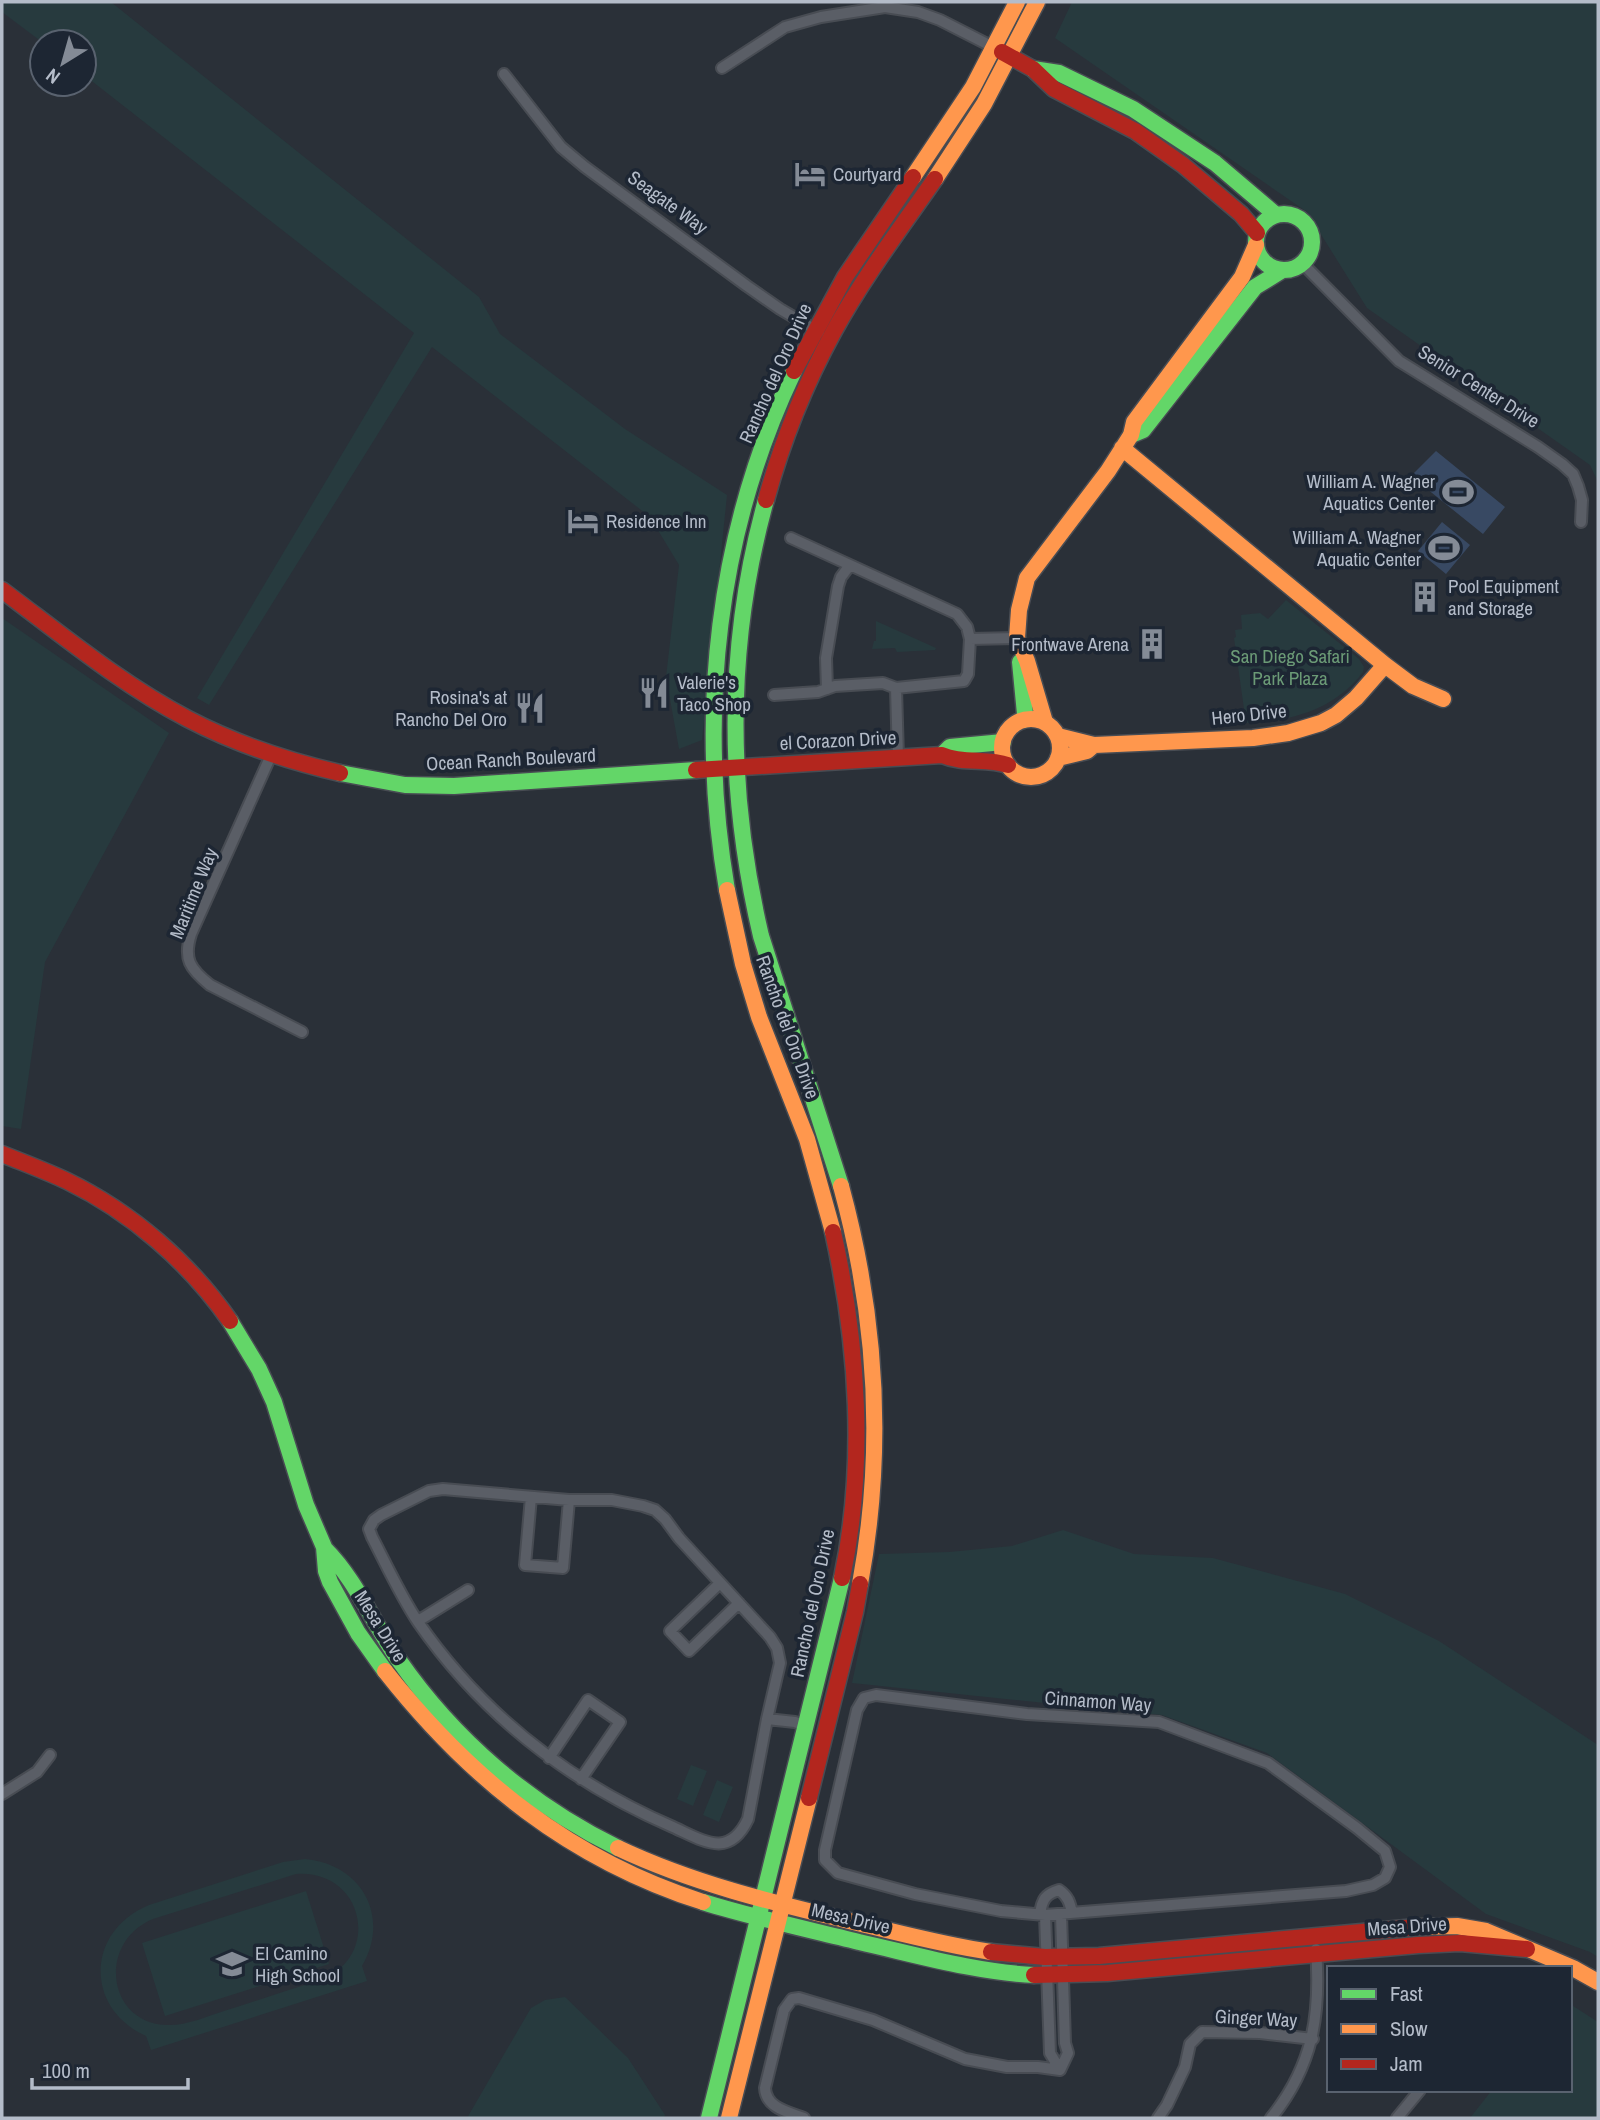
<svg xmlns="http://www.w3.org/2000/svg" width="1600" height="2120" font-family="'Archivo Narrow',sans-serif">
<rect width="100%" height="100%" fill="#2a3038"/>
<!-- green -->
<path fill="#273a3e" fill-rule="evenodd" d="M2 2H111L479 297 500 334 625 429 727 495 702 740 679 749 666 677 679 565 650 517 432 347 209 705 197 698 414 333 84 75V42H42L2 12Z
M1072 2H1598V482L1590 465 1367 308 1307 212 1055 38Z
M1286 600 1359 659 1364 667 1363 672C1334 710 1292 721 1246 723L1234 638 1236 637 1235 630 1242 629 1241 615 1260 613 1268 619Z
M2 618 169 733 45 962 21 1129 2 1126Z
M876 621 936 648 935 650 897 652 895 648 872 649 874 641H876Z
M1063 1530 1134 1554 1213 1558 1345 1594 1439 1641 1598 1745V1957L1590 1952 1486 1914 1267 1753 1162 1715 852 1683 879 1554 949 1552 1012 1546Z
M691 1765 707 1771 693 1806 677 1799Z
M717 1780 733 1787 719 1822 703 1815Z
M305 1859C361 1864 391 1916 362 1966L367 1981 151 2050 146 2036C84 2008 86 1931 149 1905L283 1862ZM296 1874C363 1869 383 1955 321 1980 288 1990 256 2001 224 2011 205 2017 186 2026 166 2025 107 2023 97 1942 153 1919Z
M306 1891 329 1964 165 2016 142 1943Z
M565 1997 628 2058 665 2115 664 2118H467L531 2008 545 2000Z
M1570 2004 1598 2022V2118H1470L1492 2090H1570Z"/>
<!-- water -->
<path fill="#384963" d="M1436 451 1505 507 1483 534 1411 476Z
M1442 522 1470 545 1446 574 1418 551Z"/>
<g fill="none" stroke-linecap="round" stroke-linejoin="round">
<defs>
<path id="street" d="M722 68 785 27 821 17 885 7 918 12 940 20 993 47
M504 74 561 147 585 167 747 286 780 309 819 332
M1303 264 1399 361 1538 447 1562 464 1573 474 1578 486 1582 500 1581 522
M791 538 850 565
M827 689 826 658 838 586 841 577 850 565 957 614 967 627 970 639 1017 638
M774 695 818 692 835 686 883 683 896 688
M272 753 191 934C183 959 190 969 210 985L302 1032
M898 758 896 688 964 681 968 674 970 639
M443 1489 569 1500H612L643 1506 655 1510 665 1519 679 1538 770 1637 777 1648 780 1663 767 1719 748 1819C729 1859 704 1841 673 1827 569 1782 483 1716 418 1622 400 1595 387 1566 372 1537L369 1529 374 1520 381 1515 429 1491Z
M531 1497 525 1565 563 1568 569 1500
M720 1583 670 1631 689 1651 739 1603
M418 1621 468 1590
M876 1695 1027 1714 1159 1722 1268 1763 1357 1828 1385 1851 1390 1867 1385 1878 1373 1885 1346 1891 1045 1915 1001 1911 915 1894 838 1873 825 1860V1850L857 1710 864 1698Z
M767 1719 795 1722 805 1726
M549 1758 588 1700 620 1722 581 1779
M2 1794 37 1772 50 1755
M1040 1914C1042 1900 1045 1894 1059 1890 1068 1896 1070 1903 1072 1913
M1045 1915 1050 2053 1060 2070
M1060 2070 1068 2053 1065 2043 1061 1914
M804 2118C788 2112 766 2108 765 2088L784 2010 792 1999 799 1998 873 2020 965 2059 1007 2067H1038L1060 2070
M1158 2118 1167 2105 1185 2067 1190 2044 1202 2032 1260 2033 1313 2039
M1271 2118C1313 2066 1321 2015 1316 1949
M1397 2118 1420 2090"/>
<path id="fast" d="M1033 69 1059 73 1133 109 1215 163 1276 215
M1256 242a28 28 0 1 1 56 0a28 28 0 1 1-56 0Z
M1131 435 1143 430 1255 287 1281 271
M766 500C726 644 727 792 761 936L841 1186
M1020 662 1025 714 1023 720
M942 755 950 747 1003 742
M340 773 405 785 454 786 696 770
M727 890C697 714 717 532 794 371
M230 1321 259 1369 274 1402 306 1505 324 1547 326 1571 330 1582 358 1633 385 1671
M325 1549C356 1580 373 1623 398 1659 454 1740 530 1805 618 1848
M703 1902C754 1918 807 1929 859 1942 917 1955 974 1972 1034 1975
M709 2118 842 1578"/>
<path id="slow" d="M913 177 973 87 1017 2
M935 179 984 104 1037 2
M1122 448 1385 665 1413 686 1443 699
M1002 748a29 29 0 1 1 58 0a29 29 0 1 1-58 0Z
M1045 722 1027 661 1017 638 1019 610 1027 578 1108 471 1131 435 1134 422 1242 277 1256 245
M1058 736 1094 745 1253 738 1288 733 1321 723 1336 715 1356 698 1385 665
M1058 758 1087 751 1094 745
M727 890 743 964 759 1017 807 1139 833 1232
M841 1186C877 1318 885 1449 860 1584
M385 1671C470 1779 571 1860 703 1902
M618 1848C692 1883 770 1902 849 1921 896 1932 943 1945 991 1952
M1417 1927 1457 1926 1486 1931 1573 1968 1598 1982
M729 2118 809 1798"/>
<path id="jam" d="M1002 52 1033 69 1054 89 1135 131 1183 165 1241 214 1257 233
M794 371 845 277 913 177
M766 500C782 442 805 384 834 331 863 278 900 229 935 179
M2 590C62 635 121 684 188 719 236 744 288 761 340 773
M696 770 942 755C963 764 986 758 1008 765
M2 1154C24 1163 46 1171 67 1181 131 1212 189 1262 230 1321
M833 1232C858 1344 866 1465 842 1578
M809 1798 855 1612 860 1584
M991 1952 1045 1957 1099 1956 1417 1927
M1034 1975 1107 1973 1418 1945 1460 1943 1527 1949"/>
</defs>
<!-- street casing -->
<use href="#street" stroke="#484c53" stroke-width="14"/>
<!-- fast casing -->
<use href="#fast" stroke="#484c53" stroke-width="19"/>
<!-- slow casing -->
<use href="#slow" stroke="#484c53" stroke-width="19"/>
<!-- jam casing -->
<use href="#jam" stroke="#484c53" stroke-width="19"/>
<!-- street -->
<use href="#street" stroke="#5a5e66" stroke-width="10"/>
<!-- fast -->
<use href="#fast" stroke="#63d668" stroke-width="16"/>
<!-- slow -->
<use href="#slow" stroke="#ff974d" stroke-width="16"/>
<!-- jam -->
<use href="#jam" stroke="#b3261e" stroke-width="16"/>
</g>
<!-- icons -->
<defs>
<symbol id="hotel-bare" viewBox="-9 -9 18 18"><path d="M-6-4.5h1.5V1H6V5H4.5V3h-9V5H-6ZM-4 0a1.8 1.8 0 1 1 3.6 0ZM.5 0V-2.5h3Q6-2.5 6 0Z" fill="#848b96" stroke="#1d2633" stroke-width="2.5" paint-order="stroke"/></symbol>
<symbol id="stadium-bare" viewBox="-9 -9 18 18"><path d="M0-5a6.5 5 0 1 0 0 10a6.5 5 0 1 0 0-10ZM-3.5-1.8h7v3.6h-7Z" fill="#848b96" stroke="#1d2633" stroke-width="2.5" paint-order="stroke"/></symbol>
<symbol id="building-bare" viewBox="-9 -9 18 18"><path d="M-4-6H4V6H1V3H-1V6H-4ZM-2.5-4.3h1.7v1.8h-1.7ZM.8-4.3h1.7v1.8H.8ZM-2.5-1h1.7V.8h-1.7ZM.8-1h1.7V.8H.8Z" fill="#848b96" stroke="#1d2633" stroke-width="2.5" paint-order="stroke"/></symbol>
<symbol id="restaurant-bare" viewBox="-9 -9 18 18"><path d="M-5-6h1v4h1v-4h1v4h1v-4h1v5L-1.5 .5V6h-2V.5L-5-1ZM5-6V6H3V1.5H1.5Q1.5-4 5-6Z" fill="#848b96" stroke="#1d2633" stroke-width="2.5" paint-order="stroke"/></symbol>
<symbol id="school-bare" viewBox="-9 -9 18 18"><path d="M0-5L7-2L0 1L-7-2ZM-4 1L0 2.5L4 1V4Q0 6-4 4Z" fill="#848b96" stroke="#1d2633" stroke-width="2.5" paint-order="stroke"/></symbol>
</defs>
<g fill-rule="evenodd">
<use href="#hotel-bare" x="788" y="152" width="44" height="44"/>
<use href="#stadium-bare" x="1436" y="470" width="44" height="44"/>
<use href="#hotel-bare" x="561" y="499" width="44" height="44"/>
<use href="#stadium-bare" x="1422" y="526" width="44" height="44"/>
<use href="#building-bare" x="1403" y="575" width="44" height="44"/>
<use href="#building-bare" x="1130" y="622" width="44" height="44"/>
<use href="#restaurant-bare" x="632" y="671" width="44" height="44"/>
<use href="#restaurant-bare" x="508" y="686" width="44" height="44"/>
<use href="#school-bare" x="210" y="1942" width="44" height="44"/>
</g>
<g text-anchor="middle" stroke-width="7" stroke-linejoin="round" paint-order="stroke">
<!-- poi labels -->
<g font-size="19" fill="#b4bcc9" stroke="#1d2633" text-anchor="start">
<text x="833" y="181">Courtyard</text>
<text x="1435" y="488" text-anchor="end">William A. Wagner<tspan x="1435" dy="22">Aquatics Center</tspan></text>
<text x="606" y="528">Residence Inn</text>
<text x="1421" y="544" text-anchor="end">William A. Wagner<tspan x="1421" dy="22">Aquatic Center</tspan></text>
<text x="1448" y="593">Pool Equipment<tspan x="1448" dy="22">and Storage</tspan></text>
<text x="1129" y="651" text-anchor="end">Frontwave Arena</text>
<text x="677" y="689">Valerie's<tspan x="677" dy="22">Taco Shop</tspan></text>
<text x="507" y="704" text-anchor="end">Rosina's at<tspan x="507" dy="22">Rancho Del Oro</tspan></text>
<text x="255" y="1960">El Camino<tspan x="255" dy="22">High School</tspan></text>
</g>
<!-- street labels -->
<g font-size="19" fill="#b4bcc9" stroke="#1d2633">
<text transform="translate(668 202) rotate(36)" y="7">Seagate Way</text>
<text transform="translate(775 373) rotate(-66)" y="7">Rancho del Oro Drive</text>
<text transform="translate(1479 386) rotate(32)" y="7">Senior Center Drive</text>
<text transform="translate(1249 714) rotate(-6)" y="7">Hero Drive</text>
<text transform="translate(838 740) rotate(-3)" y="7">el Corazon Drive</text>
<text transform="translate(511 759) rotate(-3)" y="7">Ocean Ranch Boulevard</text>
<text transform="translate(193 893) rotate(-68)" y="7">Maritime Way</text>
<text transform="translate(788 1027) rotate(70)" y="7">Rancho del Oro Drive</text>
<text transform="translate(812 1603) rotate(-78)" y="7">Rancho del Oro Drive</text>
<text transform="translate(381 1626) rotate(58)" y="7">Mesa Drive</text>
<text transform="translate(1098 1701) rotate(4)" y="7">Cinnamon Way</text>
<text transform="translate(851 1918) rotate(13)" y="7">Mesa Drive</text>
<text transform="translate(1407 1926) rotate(-4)" y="7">Mesa Drive</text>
<text transform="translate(1256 2018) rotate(3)" y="7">Ginger Way</text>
</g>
<!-- park labels -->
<g font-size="19" fill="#6b9a76" stroke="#1d2633">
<text x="1290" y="663">San Diego Safari<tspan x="1290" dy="22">Park Plaza</tspan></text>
</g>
</g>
<!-- border -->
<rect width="1600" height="2120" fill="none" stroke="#b4bcc9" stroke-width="7"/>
<!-- legend -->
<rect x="1327" y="1966" width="245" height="126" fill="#1d2633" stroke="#59626f" stroke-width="2"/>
<rect x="1341" y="1989" width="35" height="10" fill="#63d668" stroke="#59626f" stroke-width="2"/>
<text x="1390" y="2001" font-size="21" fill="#b4bcc9">Fast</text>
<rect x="1341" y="2024" width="35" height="10" fill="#ff974d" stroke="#59626f" stroke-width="2"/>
<text x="1390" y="2036" font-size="21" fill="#b4bcc9">Slow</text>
<rect x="1341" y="2059" width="35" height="10" fill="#b3261e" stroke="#59626f" stroke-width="2"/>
<text x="1390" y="2071" font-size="21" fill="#b4bcc9">Jam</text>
<!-- north arrow -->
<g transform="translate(63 63) rotate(217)"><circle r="33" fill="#1d2633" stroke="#59626f" stroke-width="2"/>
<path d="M0-5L12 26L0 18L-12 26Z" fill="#848b96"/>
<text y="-10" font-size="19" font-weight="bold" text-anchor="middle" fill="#b4bcc9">N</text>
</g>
<!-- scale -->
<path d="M32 2078v10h156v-10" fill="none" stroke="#b4bcc9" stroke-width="3.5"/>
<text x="42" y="2078" font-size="21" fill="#b4bcc9" stroke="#1d2633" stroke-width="5" paint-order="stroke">100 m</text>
</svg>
